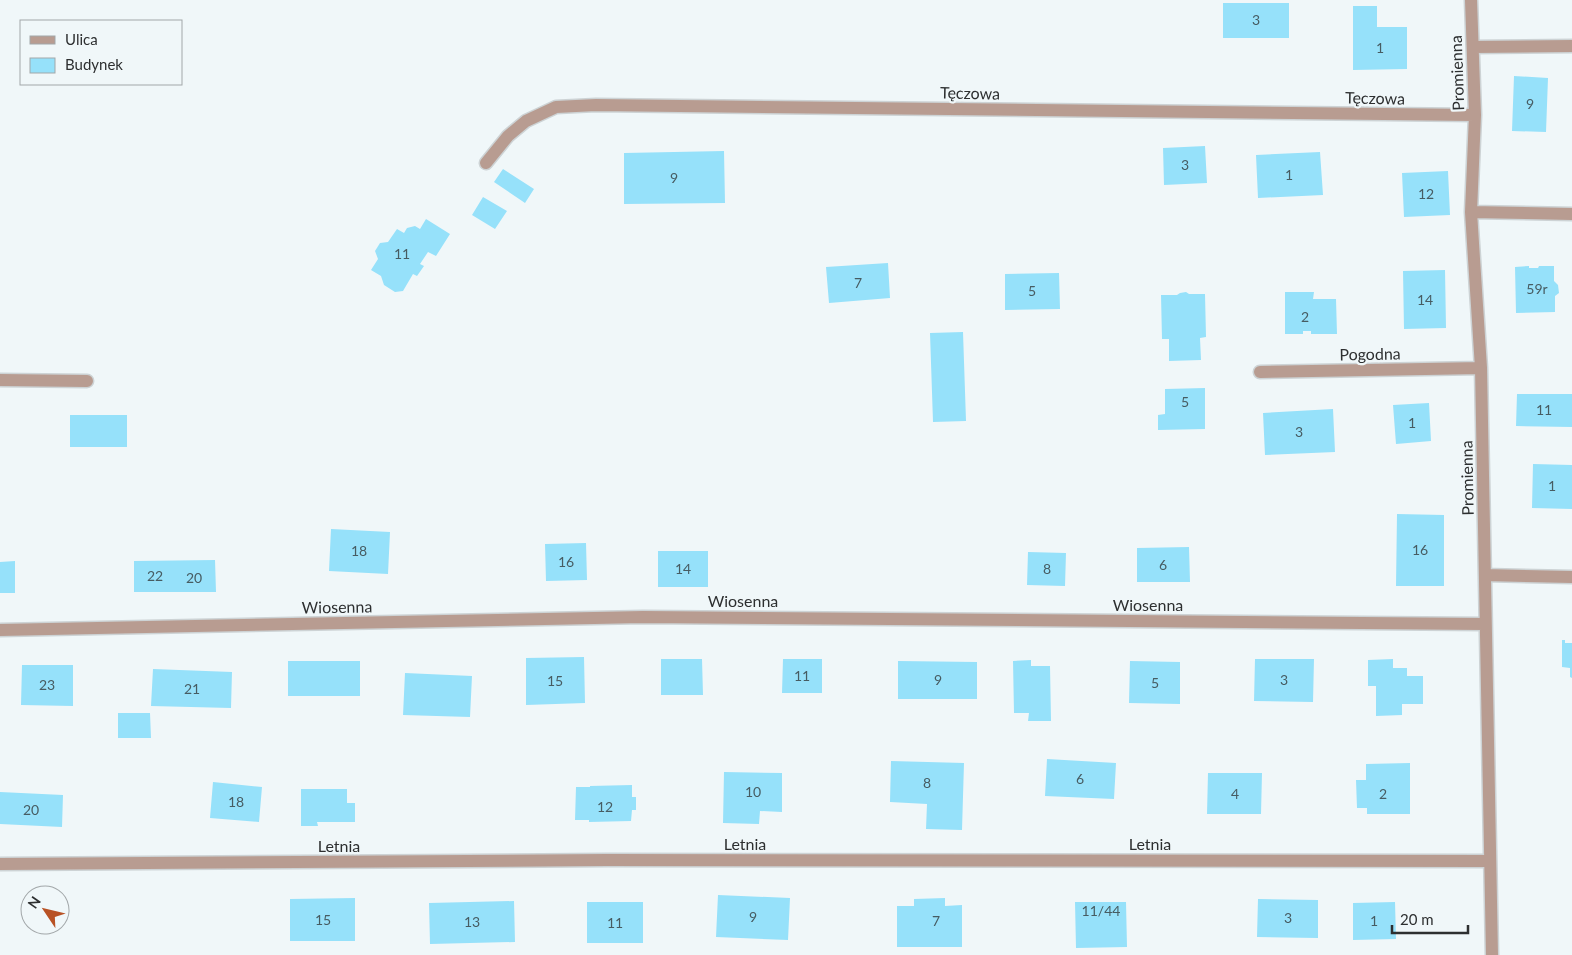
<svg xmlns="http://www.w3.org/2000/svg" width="1572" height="955" font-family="Lato,sans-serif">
<rect width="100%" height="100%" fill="#f0f7f9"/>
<!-- building -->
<path fill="#96e1fa" d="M1223 3H1289V38H1223Z
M1353 6H1377V27H1407V69L1353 70Z
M1514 76 1548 78 1546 132 1512 131Z
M1205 146 1207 183 1164 185 1163 148Z
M724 151 725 203 624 204V153Z
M1320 152 1323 195 1258 198 1256 155Z
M503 169 534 189 525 203 494 182Z
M1448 171 1450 215 1404 217 1402 173Z
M483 197 507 211 495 229 472 215Z
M426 219 450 234 436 256 428 252 420 264 424 266 417 276 413 274 403 291 395 292 384 285 381 276 371 270 378 259 375 251 380 243 388 242 397 229 404 233 407 228 415 226 420 229Z
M888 263 890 298 829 303 826 267Z
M1529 266V268H1538L1539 266H1554V281L1558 285 1559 293 1555 296V312L1516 313 1515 267Z
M1445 270 1446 328 1404 329 1403 271Z
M1059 273 1060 309 1005 310V274Z
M1186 292 1189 294H1205L1206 337 1200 338 1201 360 1169 361V339H1162L1161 295H1177L1180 293Z
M1285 292H1314L1313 299H1336L1337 334H1311V331H1303V334H1285Z
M963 332 966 421 933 422 930 333Z
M1205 388V429L1158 430V415L1165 414V389Z
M1517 394H1572V427L1516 426Z
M1429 403 1431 441 1396 444 1393 405Z
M1333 409 1335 452 1265 455 1263 413Z
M70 415H127V447H70Z
M1533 464 1572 465V509L1532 508Z
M1397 514 1444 515V586H1396Z
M331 529 390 532 388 574 329 571Z
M586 543 587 580 546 581 545 544Z
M1189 547 1190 582H1137V548Z
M658 551H708V587H658Z
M1028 552 1066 553 1065 586 1027 585Z
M215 560 216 592H134V561Z
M15 561V593H0V562Z
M1562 640H1565V643H1572V678L1570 677V668L1562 667Z
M584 657 585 703 526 705V658Z
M661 659H702L703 695H661Z
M783 659H822V693H782Z
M1255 659H1314L1313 702 1254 701Z
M1393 659V668H1407V676H1423V704H1402V715L1376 716V686H1368V660Z
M1031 660V666H1050L1051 721H1028L1029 713H1014L1013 661Z
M288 661H360V696H288Z
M898 661 977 662V699H898Z
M1130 661 1180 662V704L1129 703Z
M22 665H73V706L21 705Z
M153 669 232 672 231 708 151 706Z
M405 673 472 676 470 717 403 715Z
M118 713H150L151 738H118Z
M1047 759 1116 763 1114 799 1045 796Z
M891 761 964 763 962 830 926 829 927 804 890 802Z
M1410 763V814H1367V808H1357L1356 780H1366V764Z
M724 772 782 773V812L760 811 759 824 723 823Z
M1208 773H1262L1261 814H1207Z
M213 782 262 787 259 822 210 818Z
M632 785V797H636V810H632L631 821 589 822V820H575L576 787H590V786Z
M301 789H347V803H355V822H317L318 826H301Z
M0 792 63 795 62 827 0 824Z
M718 895 790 898 788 940 716 937Z
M355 898V941H290V899Z
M945 898V906L962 905V947H897V906H914V899Z
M1258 899 1318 900V938L1257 937Z
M514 901 515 942 430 944 429 903Z
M587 902H643V943H587Z
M1075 902H1126L1127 947 1076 948Z
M1395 902 1396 939 1353 940V903Z"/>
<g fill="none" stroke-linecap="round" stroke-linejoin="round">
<defs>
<path id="minor" d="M1471 0 1475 115 1471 212 1481 368 1492 955
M1473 47 1572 46
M486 163 508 136 526 121 556 107 596 105 1475 115
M1471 212 1572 214
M1260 372 1481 368
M0 380 87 381
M1485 575 1572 577
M0 630 643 617 1485 624
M0 864 607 860 1489 861"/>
</defs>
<!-- minor casing -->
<use href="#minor" stroke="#cdd3d5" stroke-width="15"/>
<!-- minor -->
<use href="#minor" stroke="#b89c91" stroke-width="12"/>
</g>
<g text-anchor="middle" stroke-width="4.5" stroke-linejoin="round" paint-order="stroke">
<!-- number labels -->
<g font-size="14" fill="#475c62">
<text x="1256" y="25">3</text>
<text x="1380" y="53">1</text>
<text x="1530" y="109">9</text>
<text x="1185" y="170">3</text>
<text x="1289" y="180">1</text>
<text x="674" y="183">9</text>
<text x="1426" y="199">12</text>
<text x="402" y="259">11</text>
<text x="858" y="288">7</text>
<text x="1537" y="294">59r</text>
<text x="1032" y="296">5</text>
<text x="1425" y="305">14</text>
<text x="1305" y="322">2</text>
<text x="1185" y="407">5</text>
<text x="1544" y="415">11</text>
<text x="1412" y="428">1</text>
<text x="1299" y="437">3</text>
<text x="1552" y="491">1</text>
<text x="1420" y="555">16</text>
<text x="359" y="556">18</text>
<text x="566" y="567">16</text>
<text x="1163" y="570">6</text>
<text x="683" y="574">14</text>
<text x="1047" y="574">8</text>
<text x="155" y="581">22</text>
<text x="194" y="583">20</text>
<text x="802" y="681">11</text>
<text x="938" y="685">9</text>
<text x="1284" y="685">3</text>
<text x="555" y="686">15</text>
<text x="1155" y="688">5</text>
<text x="47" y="690">23</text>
<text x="192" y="694">21</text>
<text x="1080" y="784">6</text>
<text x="927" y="788">8</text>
<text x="753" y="797">10</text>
<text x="1235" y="799">4</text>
<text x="1383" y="799">2</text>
<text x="236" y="807">18</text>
<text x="605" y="812">12</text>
<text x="31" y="815">20</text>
<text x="1101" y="916">11/44</text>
<text x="753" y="922">9</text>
<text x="1288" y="923">3</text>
<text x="323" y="925">15</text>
<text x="936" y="926">7</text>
<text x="1374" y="926">1</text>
<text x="472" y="927">13</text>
<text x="615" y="928">11</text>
</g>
<!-- street labels -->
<g font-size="16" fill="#2d2f30" stroke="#f0f7f9">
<text transform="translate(1457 73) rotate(-92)" y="6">Promienna</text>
<text transform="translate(970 93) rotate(1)" y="6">Tęczowa</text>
<text transform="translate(1375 98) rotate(1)" y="6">Tęczowa</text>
<text transform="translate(1370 354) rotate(-1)" y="6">Pogodna</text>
<text transform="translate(1467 478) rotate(-91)" y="6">Promienna</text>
<text x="743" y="607">Wiosenna</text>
<text x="1148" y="611">Wiosenna</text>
<text transform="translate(337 607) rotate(-1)" y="6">Wiosenna</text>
<text x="745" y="850">Letnia</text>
<text x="1150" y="850">Letnia</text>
<text x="339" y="852">Letnia</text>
</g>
</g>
<!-- legend -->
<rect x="20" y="20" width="162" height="65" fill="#f0f7f9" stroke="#a2a7a9"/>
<rect x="30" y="36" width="25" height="8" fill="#b89c91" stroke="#a2a7a9"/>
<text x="65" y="45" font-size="15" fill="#2d2f30">Ulica</text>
<rect x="30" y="58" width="25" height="15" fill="#96e1fa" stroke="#a2a7a9"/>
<text x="65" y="70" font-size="15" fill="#2d2f30">Budynek</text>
<!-- north arrow -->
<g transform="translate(45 910) rotate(305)"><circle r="24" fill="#f0f7f9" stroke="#a2a7a9"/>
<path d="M0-4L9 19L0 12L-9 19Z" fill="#b85225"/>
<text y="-8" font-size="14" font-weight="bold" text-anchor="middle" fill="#2d2f30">N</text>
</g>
<!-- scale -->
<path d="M1392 925v8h76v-8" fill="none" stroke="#2d2f30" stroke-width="2.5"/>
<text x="1400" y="925" font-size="15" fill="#2d2f30" stroke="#f0f7f9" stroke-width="4" paint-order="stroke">20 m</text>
</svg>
